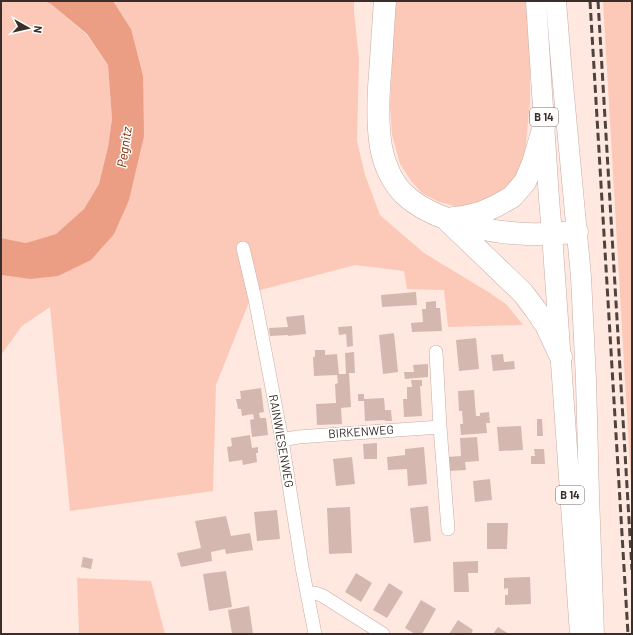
<svg xmlns="http://www.w3.org/2000/svg" width="633" height="635" font-family="Barlow,sans-serif">
<rect width="100%" height="100%" fill="#ffe8e0"/>
<!-- green -->
<path fill="#fcc9b8" d="M1 1H44L51 4 87 35 108 65 112 119 108 147 99 184 84 209 56 234 26 243 1 238Z
M113 1H354V12L359 59 357 141 365 175 380 215 424 253 490 293 507 305 523 325 448 327 444 290 407 289 404 271 355 265 253 292 216 385 213 491 70 511 50 307 22 326 1 355V275L30 279 91 260 131 29Z
M396 1H526L530 63V101L525 154 521 167 514 179 498 198 468 207 455 206 439 202 422 193 411 181 400 164 392 135 390 106 393 38Z
M603 1H632V501Z
M77 578 151 581 165 634H79Z"/>
<!-- water -->
<path fill="#eb9e84" d="M44 1H113L131 29 143 76 144 136 129 200 114 234 91 260 58 276 30 279 1 275V238L26 243 56 234 84 209 99 184 108 147 112 119 108 65 87 34 51 4Z"/>
<!-- building -->
<path fill="#d4b8af" d="M416 292 417 305 382 307 381 295Z
M436 301V308H440L442 331 412 332 411 323 423 322 422 309H426V302Z
M304 315 306 334 288 336V335L270 336 269 328 288 327 286 317Z
M352 326 353 346 347 347 346 334 339 335 338 327Z
M394 333 398 372 383 374 379 335Z
M476 338 479 369 459 371 456 340Z
M315 350H325V355L337 354 339 374H346L345 353 354 352 355 373H349L351 407 341 408 342 424 317 425 316 404 336 403 335 384 338 383 337 375 314 376 313 357H315Z
M503 354 504 362 514 361 515 369 493 371 491 355Z
M428 364V377L405 379 404 372H414L413 365Z
M411 380H422V386H420L422 416 404 417 403 399H407V387H412Z
M261 388 264 412 259 413 260 418H266L268 435 252 437 250 420 254 419 253 414 242 416 241 409H238L236 399H241L240 391Z
M474 390 476 416H480V413L489 412 490 423H486L487 433 461 435 460 424H463L462 411H459L458 391Z
M358 394H364V399L384 398 385 410H391L392 421H385V420L365 421 364 401H358Z
M537 419H542L543 436H537Z
M521 426 523 450 499 451 497 427Z
M250 435 252 448 258 447V453H256L257 462 243 465 242 460 229 462 227 447 232 446 231 438Z
M477 437 479 461 465 462 466 470 448 471 447 457 461 456 460 438Z
M377 443V459H364L363 444Z
M424 447 427 484 408 486 407 469 388 470 387 457 405 455V449Z
M534 449H544L545 464H531V456H535Z
M352 457 355 484 336 486 333 459Z
M490 479 492 500 475 502 473 481Z
M428 506 431 541 414 543 410 508Z
M350 507 352 553 329 554 327 508Z
M277 510 280 539 257 541 254 512Z
M226 516 231 536 250 533 253 550 226 554 225 549 211 552 212 561 181 567 177 553 201 548 195 521Z
M487 523H508L507 549H487Z
M83 557 93 559 91 569 81 567Z
M478 561V573H468L469 592H454L453 562Z
M226 571 232 607 209 611 203 574Z
M356 573 372 583 361 602 345 592Z
M530 577 531 604 505 605V595H508V588L504 589V578Z
M389 583 403 592 387 618 373 610Z
M421 600 436 609 422 634H415L405 628Z
M249 606 253 634H232L228 610Z
M458 620 473 630 471 634H449Z
M498 627 509 634H493Z"/>
<g fill="none" stroke-linecap="round" stroke-linejoin="round">
<defs>
<path id="street" d="M243 248 255 299 282 440 302 567 315 634
M440 427 448 529
M282 440 298 437 440 427 436 352
M307 594 315 593 323 596 383 634"/>
<path id="primary" d="M536 1 549 199 552 234 580 634
M556 1 561 63 581 277 586 380 589 495 594 634"/>
<path id="highway" d="M385 1C383 25 382 50 380 74 378 98 377 123 381 147 384 164 392 183 405 195 433 221 490 233 528 234 544 235 561 233 577 232
M453 218 464 217 480 213 496 206 512 197 525 182 533 163 544 126
M448 221 523 293 535 309 546 325 561 357"/>
</defs>
<!-- street casing -->
<use href="#street" stroke="#c7aca3" stroke-width="14"/>
<!-- primary casing -->
<use href="#primary" stroke="#c7aca3" stroke-width="21"/>
<!-- highway casing -->
<use href="#highway" stroke="#c7aca3" stroke-width="23"/>
<!-- street -->
<use href="#street" stroke="#fff" stroke-width="13"/>
<!-- primary -->
<use href="#primary" stroke="#fff" stroke-width="20"/>
<!-- highway -->
<use href="#highway" stroke="#fff" stroke-width="22"/>
<!-- rail -->
<path stroke="#4f433e" stroke-width="3" stroke-dasharray="8 4" stroke-linecap="butt" d="M590 1 628 634
M598 1 632 570"/>
</g>
<g text-anchor="middle" stroke-width="3" stroke-linejoin="round" paint-order="stroke">
<!-- shield labels -->
<g fill="#fff" stroke="#746d6a" stroke-width="1">
<rect x="530" y="108" width="28" height="18" rx="3"/>
<rect x="556" y="486" width="28" height="18" rx="3"/>
</g>
<g font-size="11" font-weight="bold" fill="#392e2a">
<text x="544" y="121">B 14</text>
<text x="570" y="499">B 14</text>
</g>
<!-- street labels -->
<g font-size="12" fill="#392e2a" stroke="#fff">
<text transform="translate(361 432) rotate(-4)" y="4">BIRKENWEG</text>
<text transform="translate(281 441) rotate(80)" y="4">RAINWIESENWEG</text>
</g>
<!-- water labels -->
<g font-size="13" font-style="italic" fill="#812900" stroke="#fff">
<text transform="translate(124 147) rotate(-82)" y="5">Pegnitz</text>
</g>
</g>
<!-- border -->
<rect width="633" height="635" fill="none" stroke="#392e2a" stroke-width="4"/>
<!-- north arrow -->
<g transform="translate(28 28) rotate(98)" stroke="#ffffff" stroke-width="3" paint-order="stroke">
<path d="M0-3L7 15L0 10L-7 15Z" fill="#392e2a"/>
<text y="-6" font-size="11" font-weight="bold" text-anchor="middle" fill="#392e2a">N</text>
</g>
</svg>
